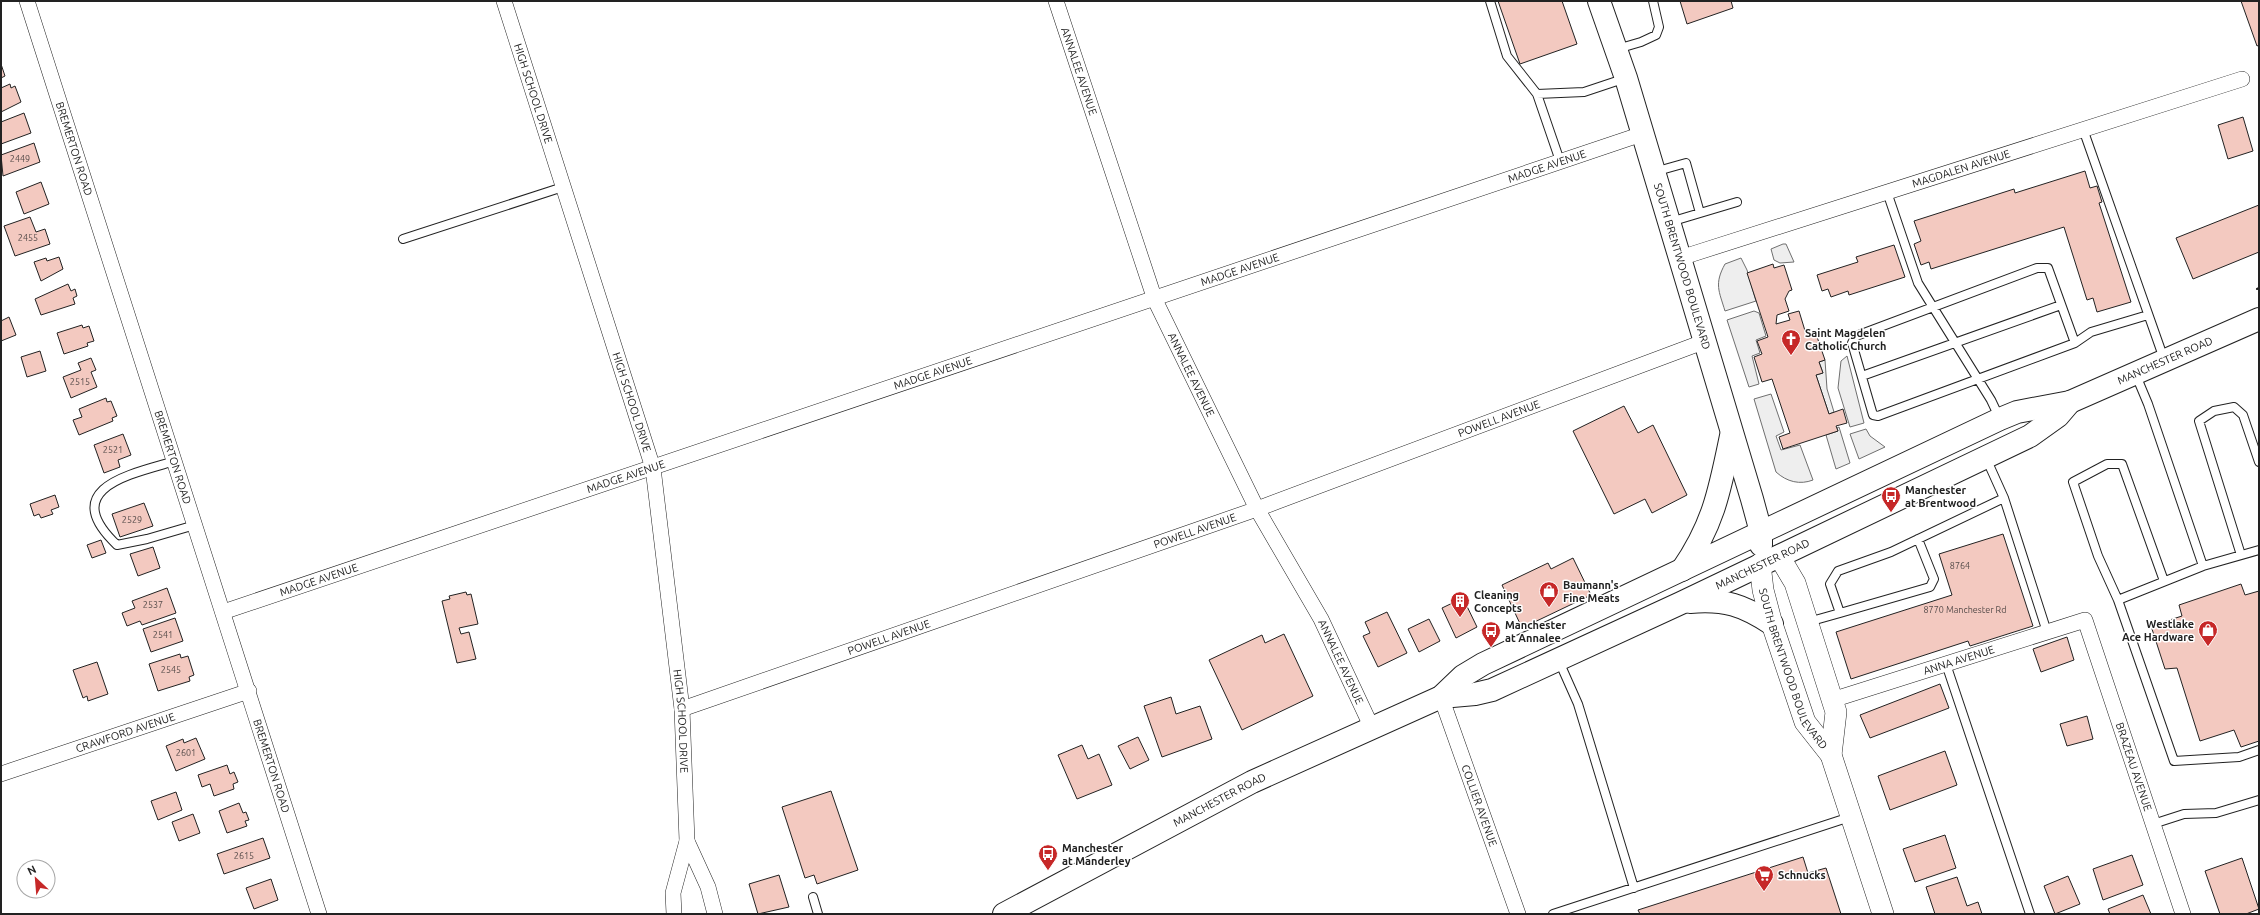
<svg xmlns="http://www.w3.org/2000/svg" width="2260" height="915" font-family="Ubuntu,sans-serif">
<rect width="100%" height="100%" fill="#fff"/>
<!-- green -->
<path fill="#eee" stroke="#6f6f6f" d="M1783 244H1786L1794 262 1780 263 1774 260 1771 249Z
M1741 258 1747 270 1756 301 1725 311C1719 291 1714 284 1725 264Z
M1754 311 1759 313 1766 336 1756 340 1760 353 1752 356 1759 384 1749 387 1727 320Z
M1847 356 1864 423 1850 427 1838 388 1841 361Z
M1825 360 1827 389 1834 412 1829 414 1816 375 1823 373 1819 362Z
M1771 394 1784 432 1776 436 1781 450 1800 445 1813 480C1800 485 1787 482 1776 472L1754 399Z
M1839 427 1850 463 1836 469 1826 435 1838 431 1837 428Z
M1866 429 1870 436 1885 447 1859 459 1850 434Z"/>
<!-- building -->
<path fill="#f3c9c0" stroke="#222" d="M1498 1H1562L1577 44 1520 64Z
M1680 1H1731L1733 8 1687 24Z
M2241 1H2259V45L2257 46Z
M1 64 5 76 1 78Z
M10 84 11 88 15 86 21 102 1 112V88Z
M24 113 31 133 1 144V122Z
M2243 117 2253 151 2228 159 2218 125Z
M34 143 40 162 3 176 1 155Z
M2085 171 2090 188 2097 186 2102 202 2099 203 2131 302 2097 312 2093 298 2087 300 2064 227 1931 269 1929 262 1921 265 1914 244 1921 241 1914 221 2014 189 2015 193Z
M41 182 49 204 24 214 16 192Z
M2259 205V252L2193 279 2176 238Z
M30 217 36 232 45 229 50 244 15 256 4 226Z
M1894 245 1905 277 1849 295 1848 291 1831 297 1828 289 1822 291 1817 275 1858 262 1856 257Z
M59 257 63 269 41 281 34 262 46 258 47 261Z
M1773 264 1774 268 1784 265 1792 290 1789 291 1785 299 1789 311 1777 315 1776 324 1790 320 1788 314 1799 311 1806 334 1815 331 1825 360 1819 362 1823 373 1816 375 1829 414 1843 409 1847 423 1836 426 1838 431 1783 449 1779 437 1790 433 1772 379 1762 382 1754 357 1762 354 1757 341 1768 337 1747 273Z
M68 284 71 291 75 289 77 296 73 298 75 304 41 315 35 299Z
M9 317 16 335 1 341V321Z
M82 325 83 328 89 326 94 341 87 343 88 346 64 354 57 333Z
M40 351 46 371 27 377 21 357Z
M91 358 96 370 91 372 97 387 71 398 63 377 81 370 78 363Z
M106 398 107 402 111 401 117 416 112 418 113 421 79 435 73 420 82 417 79 409Z
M1624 406 1638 433 1653 425 1687 495 1652 513 1645 499 1614 514 1573 431Z
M123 434 131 455 118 460 120 467 104 473 94 445Z
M55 495 59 507 51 510 53 514 41 518 39 514 34 516 30 504Z
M144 503 153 526 120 537 112 514Z
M2003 534 2033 626 1970 646 1968 641 1851 679 1836 632 1952 595 1939 554Z
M101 540 106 553 92 558 87 545Z
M153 547 160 568 138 576 130 554Z
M1573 558 1591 595 1522 628 1502 585 1548 563 1551 569Z
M2241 584 2245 595 2259 591V741L2241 747 2234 730 2200 741 2177 668 2165 669 2151 626 2182 616 2179 605Z
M167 588 176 613 142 625 140 621 127 626 122 613 135 608 132 601Z
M466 592 467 595 471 594 478 624 459 628 461 634 469 632 476 659 457 663 442 601 450 599 449 596Z
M1463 598 1477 627 1456 638 1442 608Z
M1387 612 1407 653 1378 667 1363 636 1370 633 1365 622Z
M175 618 183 641 151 652 143 629Z
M1429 619 1440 641 1419 652 1408 629Z
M1284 634 1313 696 1242 730 1209 660 1262 635 1265 643Z
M2067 637 2074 660 2041 672 2033 649Z
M180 654 181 658 188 656 194 675 189 677 190 681 158 691 149 664Z
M97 662 108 694 88 701 87 696 83 698 73 670Z
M1940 684 1949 708 1870 738 1860 715Z
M1171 697 1176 714 1200 706 1212 739 1162 757 1144 706Z
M2087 716 2093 739 2067 746 2060 724Z
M1138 737 1149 760 1130 769 1118 746Z
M196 738 205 759 176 771 166 746 183 739 184 743Z
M1082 745 1088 759 1099 754 1112 785 1077 799 1058 755Z
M1945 751 1957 785 1890 810 1878 776Z
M227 765 230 774 234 772 238 782 233 784 234 789 214 796 210 784 202 787 198 775Z
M831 791 858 870 817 884 814 875 805 878 782 807Z
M176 792 182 810 158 820 151 801Z
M239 803 243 813 246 812 249 820 245 821 247 826 227 833 219 811Z
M193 814 200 833 179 841 172 822Z
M1945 835 1956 868 1915 882 1903 849Z
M263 838 270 858 224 874 217 854Z
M2132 855 2143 885 2103 900 2093 869Z
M1803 857 1808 873 1826 868 1841 914H1640L1638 910Z
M2242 858 2259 909 2246 914H2220L2205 871Z
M779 875 789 907 758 914 749 884Z
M2068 876 2080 904 2055 914 2044 886Z
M1957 877 1967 906 1978 902 1982 914H1935L1926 887Z
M271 879 278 900 254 909 246 888Z
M2143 895 2151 914H2110L2108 909Z"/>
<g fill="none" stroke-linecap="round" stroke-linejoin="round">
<defs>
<path id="service" d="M1490 1 1507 56 1537 94 1560 161
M1617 49 1641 42 1656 35 1659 27 1653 1
M1537 94 1584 92 1626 78
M2083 129 2164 359
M1654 172 1686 163 1700 213
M1887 192 1918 283 1991 400 2000 419
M1670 222 1737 202
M403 239 563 187
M2075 343 2048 268H2037L1856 336 1852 343 1873 415 1878 416 2075 343 2091 332 2148 315
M2135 373 2148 404 2203 566 2118 600 2174 761 2239 757 2259 750
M1862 376 2061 305
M1986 458 2004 498 2047 632
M175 461C131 474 57 488 117 545L147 539 195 525
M2241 555 2199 421 2214 411 2234 407 2243 415 2259 462
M2203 566 2259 550
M2118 600 2098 556 2073 482 2107 464H2122L2164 581
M1840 613 1930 587 1934 579 1918 539
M1808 622 1840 613 1830 584 1838 571 1891 552 2004 498
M1558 659 1578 704 1634 888
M1946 664 2030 914
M2153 824 2184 814 2216 813 2259 800
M813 897 818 914
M1553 914 1850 817"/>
<g id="minor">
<path id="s1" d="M27 1 319 914"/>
<path id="s2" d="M504 1 653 468 682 709 687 841 673 893 674 914"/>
<path id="s3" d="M1056 1 1155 300 1257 509 1321 619 1372 728"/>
<path id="s4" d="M1680 258 2242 79"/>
<path id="s5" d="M223 612 1642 134"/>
<path id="s6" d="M1441 697 1518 914"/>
<path id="s7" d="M1832 700 2085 620 2183 914"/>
<path id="s8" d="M682 709 1257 509 1703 342"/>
<path id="s9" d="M1 774 249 691"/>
<path d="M687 841 708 887 715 914"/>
</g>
<g id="secondary">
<path d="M1779 556 1795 583 1836 712 1831 755"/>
<path id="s10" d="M1760 564 1763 590 1772 624 1805 722 1831 755 1883 914"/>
</g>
<g id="primary">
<path id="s11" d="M1599 1 1626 78 1752 499 1761 532V545"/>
<path d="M1682 570C1714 524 1720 489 1731 436"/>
<path d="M1690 602C1725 599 1743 605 1772 624"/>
<path id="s12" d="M1441 697 1475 694 1492 690 1681 603 2030 436 2058 416 2070 402"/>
<path id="s13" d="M1004 914 1252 782 1441 697 1463 676 1483 664 2000 419 2017 412 2070 402 2259 319"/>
</g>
</defs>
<!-- service casing -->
<use href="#service" stroke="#222" stroke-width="10"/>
<!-- minor casing -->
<use href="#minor" stroke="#222" stroke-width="16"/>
<!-- secondary casing -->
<use href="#secondary" stroke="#222" stroke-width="22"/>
<!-- primary casing -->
<use href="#primary" stroke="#222" stroke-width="24"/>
<!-- service -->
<use href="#service" stroke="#fff" stroke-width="8"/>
<!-- minor -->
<use href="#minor" stroke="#fff" stroke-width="15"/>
<!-- secondary -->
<use href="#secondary" stroke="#fff" stroke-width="21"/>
<!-- primary -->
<use href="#primary" stroke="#fff" stroke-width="22"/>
<!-- wall -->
<path stroke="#222" stroke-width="2" d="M2257 289 2259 288"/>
</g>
<!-- icons -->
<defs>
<symbol id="church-pin" viewBox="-11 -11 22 30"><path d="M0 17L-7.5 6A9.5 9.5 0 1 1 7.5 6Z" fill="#c62828" stroke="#fff"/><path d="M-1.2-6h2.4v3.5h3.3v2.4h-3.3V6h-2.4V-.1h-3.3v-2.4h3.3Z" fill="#fff"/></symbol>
<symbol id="bus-pin" viewBox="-11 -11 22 30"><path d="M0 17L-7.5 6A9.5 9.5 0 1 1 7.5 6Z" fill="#c62828" stroke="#fff"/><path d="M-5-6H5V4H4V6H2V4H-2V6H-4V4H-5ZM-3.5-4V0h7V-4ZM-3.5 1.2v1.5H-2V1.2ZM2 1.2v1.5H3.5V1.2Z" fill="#fff"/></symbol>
<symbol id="shop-pin" viewBox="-11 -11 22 30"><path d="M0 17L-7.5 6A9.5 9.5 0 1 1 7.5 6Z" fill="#c62828" stroke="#fff"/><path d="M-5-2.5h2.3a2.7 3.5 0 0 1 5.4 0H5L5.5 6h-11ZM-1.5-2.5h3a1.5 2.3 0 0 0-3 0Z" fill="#fff"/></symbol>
<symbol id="building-pin" viewBox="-11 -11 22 30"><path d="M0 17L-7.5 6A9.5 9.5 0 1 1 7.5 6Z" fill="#c62828" stroke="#fff"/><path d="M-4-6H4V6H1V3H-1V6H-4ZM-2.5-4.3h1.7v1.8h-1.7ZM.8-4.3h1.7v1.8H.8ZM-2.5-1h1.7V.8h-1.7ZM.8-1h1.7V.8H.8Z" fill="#fff"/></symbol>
<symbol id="supermarket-pin" viewBox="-11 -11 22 30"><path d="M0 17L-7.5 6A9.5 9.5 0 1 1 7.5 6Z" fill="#c62828" stroke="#fff"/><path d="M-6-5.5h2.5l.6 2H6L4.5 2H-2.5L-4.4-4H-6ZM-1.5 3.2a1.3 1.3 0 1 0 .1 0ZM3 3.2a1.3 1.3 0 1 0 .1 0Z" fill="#fff"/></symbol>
</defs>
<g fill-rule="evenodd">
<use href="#church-pin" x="1780" y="328" width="22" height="30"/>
<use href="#bus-pin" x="1880" y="485" width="22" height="30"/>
<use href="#shop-pin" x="1538" y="580" width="22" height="30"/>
<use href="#building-pin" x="1449" y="590" width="22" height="30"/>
<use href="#shop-pin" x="2197" y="619" width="22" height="30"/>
<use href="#bus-pin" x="1480" y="620" width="22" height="30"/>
<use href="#bus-pin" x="1037" y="843" width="22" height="30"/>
<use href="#supermarket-pin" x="1753" y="864" width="22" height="30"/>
</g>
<g text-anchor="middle" stroke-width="3" stroke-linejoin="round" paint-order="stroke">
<!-- number labels -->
<g font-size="9" fill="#564c4a">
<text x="20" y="162">2449</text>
<text x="28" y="241">2455</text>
<text x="80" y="385">2515</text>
<text x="113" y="453">2521</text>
<text x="132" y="523">2529</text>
<text x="1960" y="569">8764</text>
<text x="153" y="608">2537</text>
<text x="1965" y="613">8770 Manchester Rd</text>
<text x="163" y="638">2541</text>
<text x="171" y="673">2545</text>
<text x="186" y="756">2601</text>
<text x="244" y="859">2615</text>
</g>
<!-- street labels -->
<g font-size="11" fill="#222" stroke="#fff">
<text dy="4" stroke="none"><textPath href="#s3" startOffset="74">ANNALEE AVENUE</textPath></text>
<text dy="4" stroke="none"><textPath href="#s2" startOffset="97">HIGH SCHOOL DRIVE</textPath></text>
<text dy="4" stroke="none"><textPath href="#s1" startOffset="155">BREMERTON ROAD</textPath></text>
<text dy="4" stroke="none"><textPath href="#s5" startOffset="1397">MADGE AVENUE</textPath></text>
<text dy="4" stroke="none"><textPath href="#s4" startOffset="295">MAGDALEN AVENUE</textPath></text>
<text dy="4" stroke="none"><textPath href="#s11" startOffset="278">SOUTH BRENTWOOD BOULEVARD</textPath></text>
<text dy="4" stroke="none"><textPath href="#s5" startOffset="1073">MADGE AVENUE</textPath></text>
<text dy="4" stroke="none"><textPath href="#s13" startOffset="1290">MANCHESTER ROAD</textPath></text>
<text dy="4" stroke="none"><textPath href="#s5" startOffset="749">MADGE AVENUE</textPath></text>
<text dy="4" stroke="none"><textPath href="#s3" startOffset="398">ANNALEE AVENUE</textPath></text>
<text dy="4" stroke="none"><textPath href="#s2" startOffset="421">HIGH SCHOOL DRIVE</textPath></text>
<text dy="4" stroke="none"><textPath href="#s8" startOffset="867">POWELL AVENUE</textPath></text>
<text dy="4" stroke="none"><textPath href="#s1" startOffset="479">BREMERTON ROAD</textPath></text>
<text dy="4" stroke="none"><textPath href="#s5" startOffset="425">MADGE AVENUE</textPath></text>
<text dy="4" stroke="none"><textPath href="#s8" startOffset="543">POWELL AVENUE</textPath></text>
<text dy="4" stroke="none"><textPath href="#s12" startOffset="350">MANCHESTER ROAD</textPath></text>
<text dy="4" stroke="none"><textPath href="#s5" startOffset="101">MADGE AVENUE</textPath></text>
<text dy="4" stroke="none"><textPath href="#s8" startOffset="219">POWELL AVENUE</textPath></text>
<text dy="4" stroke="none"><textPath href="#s7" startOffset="133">ANNA AVENUE</textPath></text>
<text dy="4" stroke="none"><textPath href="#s3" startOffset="722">ANNALEE AVENUE</textPath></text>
<text dy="4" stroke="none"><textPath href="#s10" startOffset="111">SOUTH BRENTWOOD BOULEVARD</textPath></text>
<text dy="4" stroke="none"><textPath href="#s2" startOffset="745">HIGH SCHOOL DRIVE</textPath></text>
<text dy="4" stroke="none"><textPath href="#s9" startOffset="131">CRAWFORD AVENUE</textPath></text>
<text dy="4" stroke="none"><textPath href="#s1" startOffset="803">BREMERTON ROAD</textPath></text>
<text dy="4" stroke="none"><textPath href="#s7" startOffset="420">BRAZEAU AVENUE</textPath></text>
<text dy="4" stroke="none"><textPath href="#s13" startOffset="244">MANCHESTER ROAD</textPath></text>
<text dy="4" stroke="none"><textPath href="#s6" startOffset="115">COLLIER AVENUE</textPath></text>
</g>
<!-- poi labels -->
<g font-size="11" font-weight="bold" fill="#222" stroke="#fff" text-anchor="start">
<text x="1805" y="337">Saint Magdelen<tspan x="1805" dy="13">Catholic Church</tspan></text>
<text x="1905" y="494">Manchester<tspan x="1905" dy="13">at Brentwood</tspan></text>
<text x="1563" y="589">Baumann's<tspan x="1563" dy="13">Fine Meats</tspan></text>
<text x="1474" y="599">Cleaning<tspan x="1474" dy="13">Concepts</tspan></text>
<text x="2194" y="628" text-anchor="end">Westlake<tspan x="2194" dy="13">Ace Hardware</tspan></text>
<text x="1505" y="629">Manchester<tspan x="1505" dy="13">at Annalee</tspan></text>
<text x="1062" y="852">Manchester<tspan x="1062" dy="13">at Manderley</tspan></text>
<text x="1778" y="879">Schnucks</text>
</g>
</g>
<!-- border -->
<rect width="2260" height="915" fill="none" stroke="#222222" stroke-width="4"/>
<!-- north arrow -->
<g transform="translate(36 879) rotate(334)"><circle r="19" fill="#ffffff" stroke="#a7a7a7"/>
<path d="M0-3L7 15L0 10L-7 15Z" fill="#c62828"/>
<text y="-6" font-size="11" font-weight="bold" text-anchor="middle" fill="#222222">N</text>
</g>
</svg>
